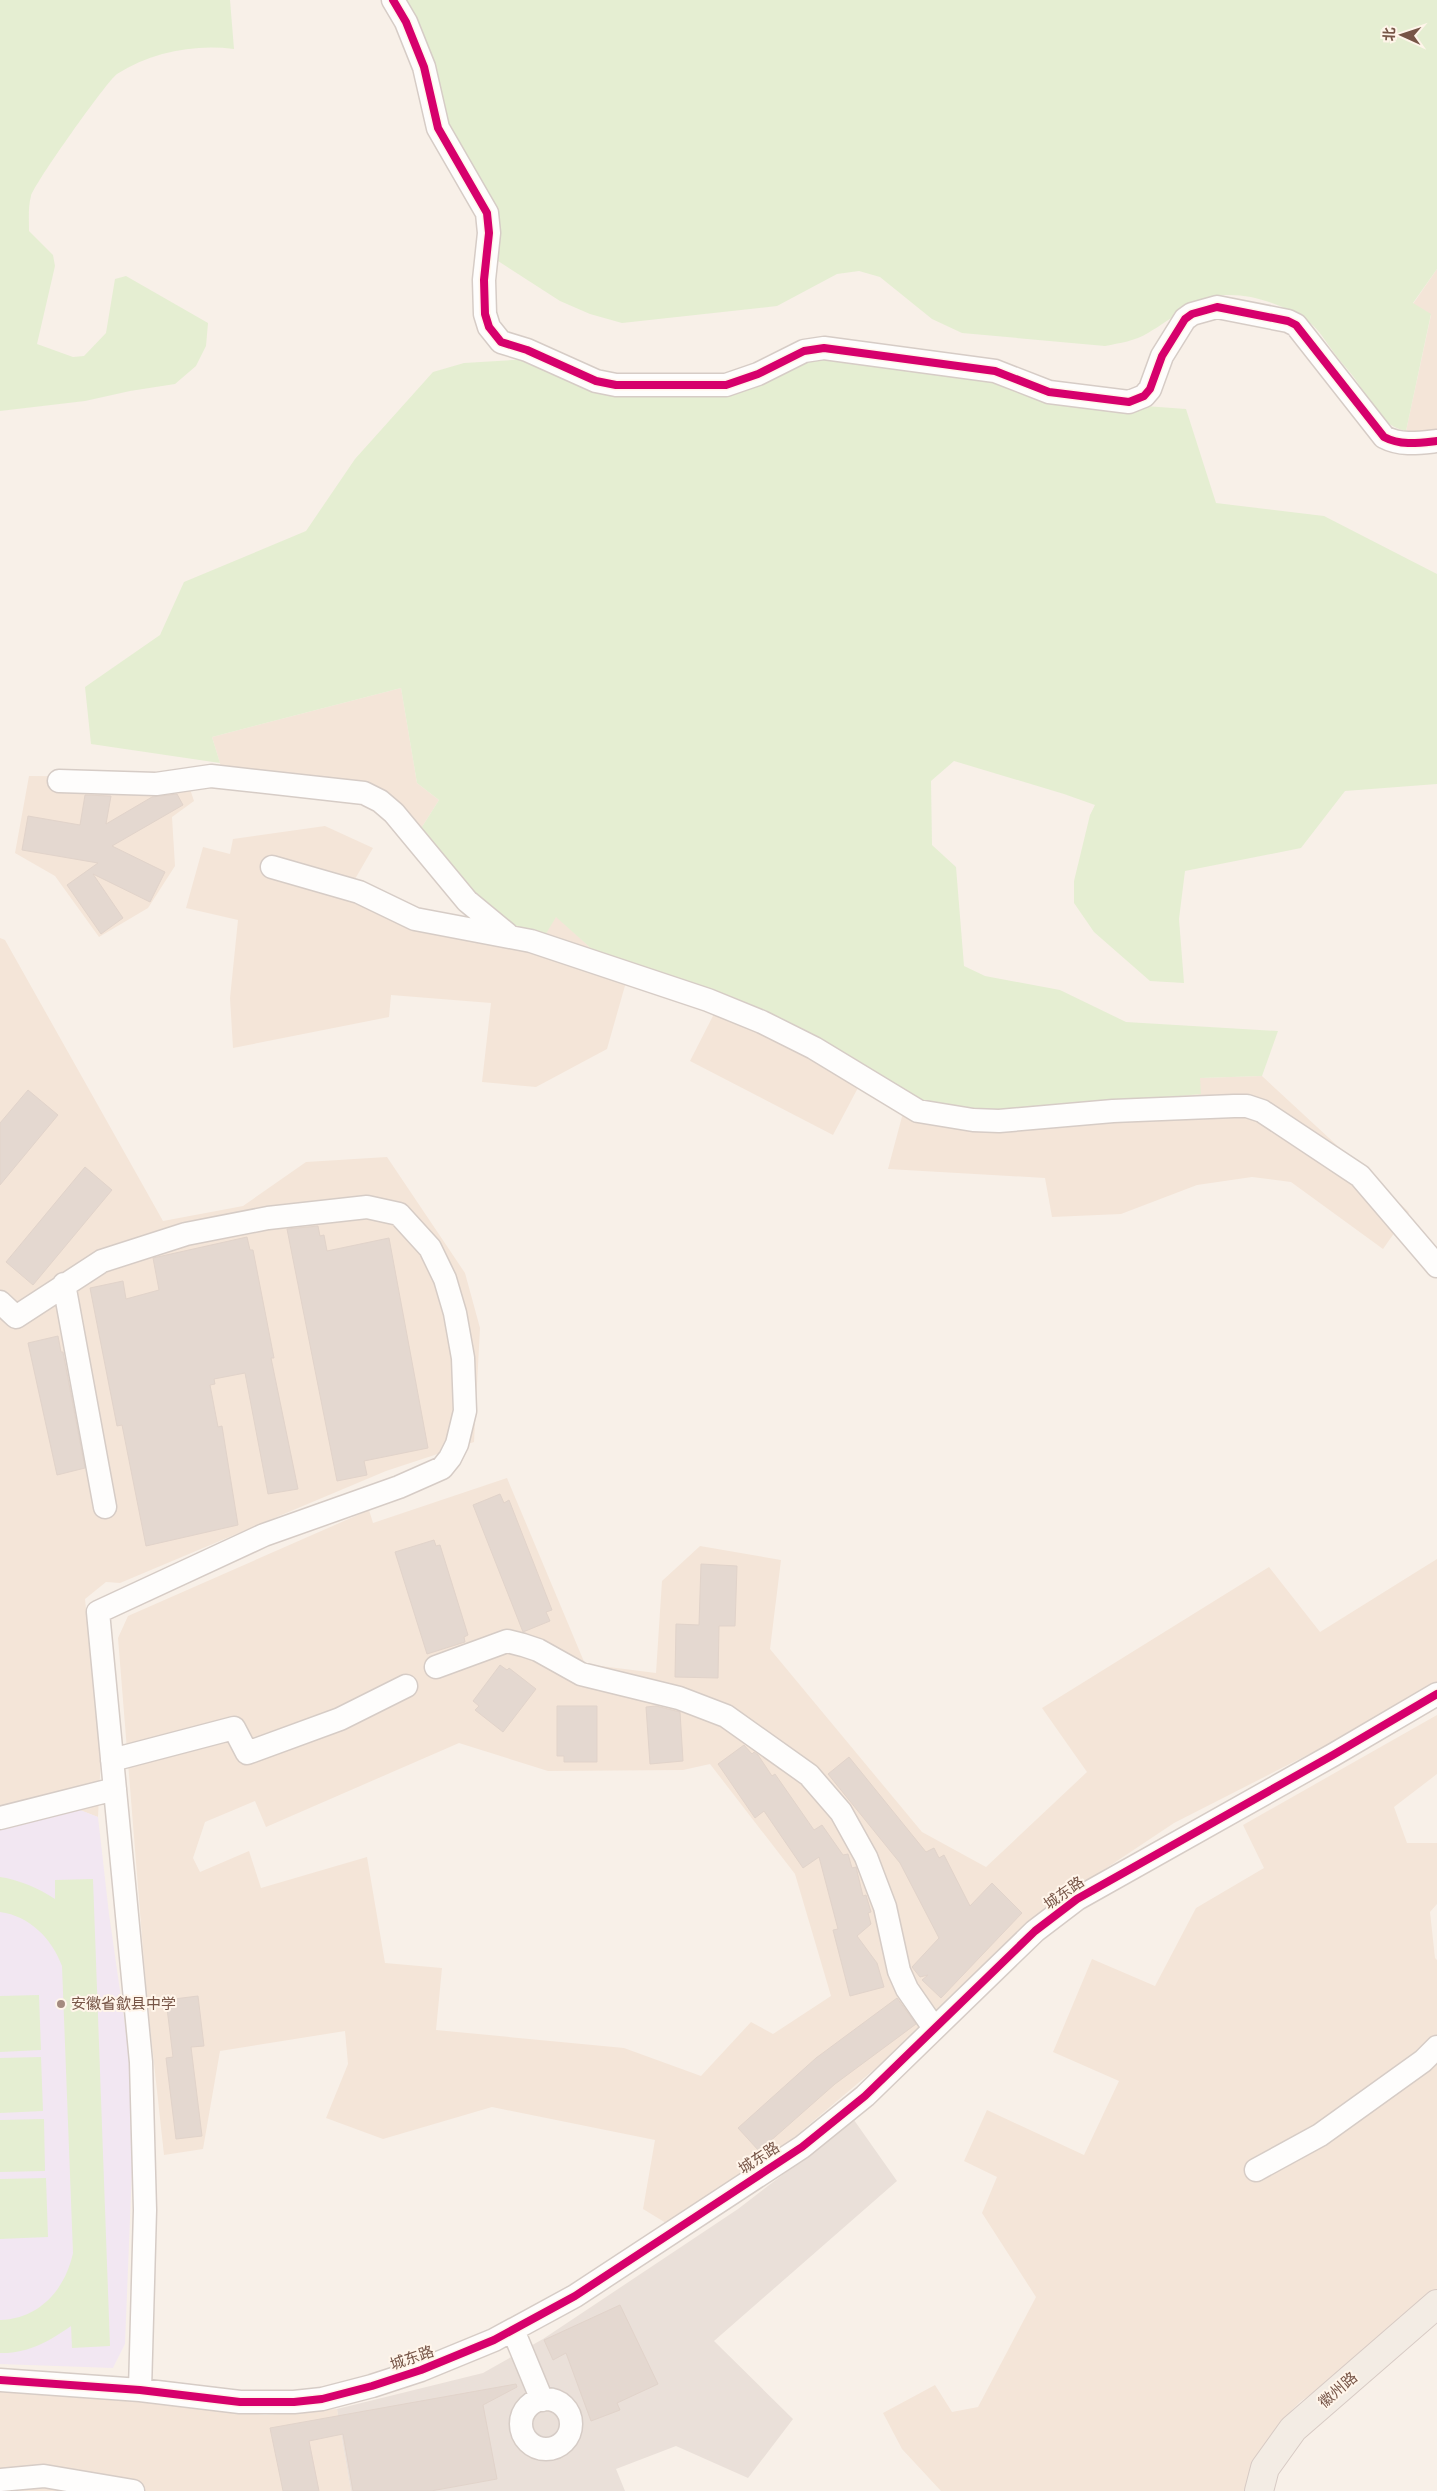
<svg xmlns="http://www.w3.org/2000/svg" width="1437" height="2491" font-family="Quicksand,'Noto Sans SC',sans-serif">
<rect width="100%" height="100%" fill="#f8f0e8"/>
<!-- residential -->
<path fill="#f4e5d8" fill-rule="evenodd" d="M1437 269V432L1406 431 1431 315 1413 304Z
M401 688 417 783 439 800 420 830 376 793 223 773 212 737Z
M185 774 194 801 172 817 175 866 148 908 99 937 55 876 15 853 29 776 168 777Z
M325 826 373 848 355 879 409 905 543 937 556 916 594 951 630 968 607 1049 536 1087 482 1082 491 1003 391 995 389 1017 233 1048 230 998 238 920 186 908 203 847 230 854 233 839Z
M0 938 5 940 163 1221 243 1206 306 1162 387 1157 465 1273 480 1328 474 1442 386 1471 120 1583 106 1582 85 1599 101 1755 98 1817 74 1808 0 1826Z
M716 1010 860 1084 833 1135 690 1061Z
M1262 1076 1409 1212 1383 1249 1291 1182 1252 1177 1197 1185 1121 1214 1052 1217 1045 1178 888 1169 907 1098 1008 1113 1200 1094V1078Z
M507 1478 585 1664 656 1673 662 1581 700 1546 781 1560 770 1649 922 1832 986 1867 1087 1772 1042 1708 1269 1567 1320 1632 1437 1559V1689L1174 1823 1036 1915 935 2018 759 2167 666 2223 643 2209 655 2140 492 2107 383 2139 326 2118 348 2064 345 2031 220 2051 203 2149 164 2155 147 1999 118 1638 128 1616 369 1510 373 1523ZM459 1743 548 1771 683 1770 710 1764 795 1874 831 1996 773 2034 751 2022 701 2076 624 2048 436 2030 442 1968 385 1963 367 1857 261 1888 249 1851 200 1872 193 1858 205 1822 255 1801 266 1827Z
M1437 1715V1774L1394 1807 1407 1843H1437V1904L1430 1912 1435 1958 1437 1960V2289L1341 2374 1301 2401 1284 2418 1257 2457 1244 2491H941L902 2449 883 2413 935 2385 952 2412 978 2407 1036 2297 982 2213 997 2177 964 2161 987 2110 1084 2155 1119 2081 1053 2052 1092 1959 1155 1986 1196 1908 1264 1868 1243 1825Z
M0 2391 119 2399 265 2415 337 2409 351 2491H0Z"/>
<!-- industrial -->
<path fill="#eae0d9" d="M854 2120 897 2181 714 2341 793 2419 748 2478 676 2446 616 2469 625 2491H351L337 2409 483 2373 543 2339 738 2209Z"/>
<!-- education -->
<path fill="#f2e7f2" d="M75 1808 98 1817 109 1914 135 2095 125 2344 113 2368 0 2364V1826Z"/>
<!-- green -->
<path fill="#e5eed2" d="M0 0H230L234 49C194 44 152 52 117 74 107 81 34 184 31 196 28 207 29 220 29 231L53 255 55 266 37 344 73 357 84 356 106 333 115 279 126 276 208 323 206 346 196 366 175 384 130 391 85 401 0 411Z
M400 0H1437V269L1413 303 1431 314 1406 431C1381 425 1373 408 1361 388 1355 377 1345 367 1338 358 1329 347 1320 330 1309 322 1286 306 1255 294 1226 295 1195 297 1174 318 1148 333 1135 341 1120 343 1105 346L962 333 932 319 880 277 859 271 837 274 777 306 622 323 590 314 560 301 495 259Z
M817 358 989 377 1050 399 1186 409 1216 503 1324 516 1437 574V784L1345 791 1301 848 1185 871 1179 919 1184 983 1150 981 1094 932 1074 903V881L1090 815 1095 805 1064 794 954 761 931 781 932 845 956 867 964 966 985 976 1060 990 1126 1022 1278 1031 1262 1076 1200 1078 1201 1094 1008 1113 907 1098 594 951 556 917 544 937 507 929 420 830 439 800 417 783 401 688 212 737 220 763 91 744 85 687 160 635 184 582 306 531 355 459 433 372 464 363 529 359 721 396 759 386 801 362Z
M0 1877C20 1880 38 1888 55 1899V1880L93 1879 110 2346 72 2348 71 2326C50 2341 27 2354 0 2353V2320C39 2319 65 2290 73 2253L62 1966C52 1939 30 1916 0 1912Z
M39 1995 41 2050 0 2052V1996Z
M41 2057 43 2111 0 2113V2058Z
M44 2119 45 2171 0 2172V2120Z
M46 2178 48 2237 0 2239V2179Z"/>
<!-- building -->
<path fill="#e4d8d0" stroke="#e1d3ca" d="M177 794 183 805 112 846 165 872 150 902 93 874 123 918 101 934 67 885 98 863 22 850 28 816 80 825 85 795 111 796 106 824 152 797Z
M28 1090 58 1115 0 1185V1123Z
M85 1167 112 1190 33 1285 6 1262Z
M318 1226 320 1236 324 1235 327 1251 389 1238 428 1448 364 1461 367 1475 337 1481 287 1229Z
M247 1237 250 1250H253L274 1358H271L298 1489 268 1494 245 1373 214 1379 215 1384 210 1385 218 1427 222 1426 238 1525 146 1546 122 1425 117 1426 90 1288 123 1281 126 1299 159 1290 153 1258Z
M58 1336 61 1352H63L85 1468 57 1475 28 1343Z
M500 1494 504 1503 509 1500 552 1610 546 1612 550 1621 523 1632 473 1505Z
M434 1540 436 1546 440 1545 468 1635 464 1637 465 1642 427 1654 395 1552Z
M701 1564 737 1566 735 1626H719L718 1678 675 1677 676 1624 699 1625Z
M500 1665 507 1670 509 1668 536 1689 503 1732 475 1710 479 1706 473 1701Z
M557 1706H597V1762H564V1756H557Z
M656 1706 680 1712 683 1761 650 1764 646 1707Z
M744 1745 752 1754 754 1752 758 1755 772 1776 775 1774 814 1830 822 1825 843 1855 848 1854 852 1868 856 1867 863 1896 866 1895 871 1912 868 1913 871 1924 857 1936 877 1963 884 1987 850 1996 833 1930 838 1929 819 1857 803 1868 764 1811 755 1818 718 1764Z
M849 1757 926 1852 934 1848 939 1858 944 1855 970 1906 992 1883 1022 1913 941 1998 922 1980 928 1975 920 1977 912 1967 939 1938 900 1863 828 1774Z
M198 1996 204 2046 191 2047 202 2136 176 2139 166 2058 173 2057 166 2000Z
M897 1998 916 2024 835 2084 759 2151 738 2128 816 2058Z
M620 2305 658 2384 617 2403 620 2410 591 2421 566 2353 553 2360 544 2340Z
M516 2384 517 2387 483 2405 497 2479 431 2491H353L343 2434 309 2441 319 2491H283L270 2428Z"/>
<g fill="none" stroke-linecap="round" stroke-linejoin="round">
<defs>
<path id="minor" d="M393 0 406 22 424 67 438 128 487 213 489 233 484 280 485 314 489 327 501 342 527 350 596 381 616 385H726L758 374 804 351 824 348 995 371 1049 392 1129 402 1144 396 1150 389 1162 356 1185 319 1192 314 1217 307 1288 321 1296 325 1384 437C1401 446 1419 443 1437 441
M59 781 156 784 211 776 364 793 380 801 394 813 467 901 507 934
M272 867 359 892 415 919 531 941 708 1000 762 1022 814 1048 918 1111 973 1120 999 1121 1113 1111 1234 1106H1247L1262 1111 1360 1176 1437 1266
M64 1284 105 1507
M0 1302 16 1317 102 1261 186 1234 268 1218 367 1207 399 1214 430 1248 445 1279 455 1313 463 1358 465 1411 457 1444 450 1458 442 1468 399 1487 264 1535 98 1612 141 2062 145 2210 140 2390
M436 1667 507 1641 523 1645 538 1650 581 1674 679 1698 726 1716 809 1775 841 1812 866 1857 885 1907 899 1971 907 1989 934 2028
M112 1760 234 1728 247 1753 340 1719 406 1686
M0 1818 115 1789
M1256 2170 1320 2135 1423 2061 1437 2047
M513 2330 542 2400
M0 2380 140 2390 240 2402H294L322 2399 372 2386 421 2370 494 2340 575 2296 802 2147 865 2096 1035 1931 1077 1899 1333 1755 1437 1694
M521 2424a25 25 0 1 1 50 0a25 25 0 1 1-50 0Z
M0 2480 44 2476 133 2491"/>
<path id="major" d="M1259 2491 1265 2468 1293 2429 1437 2304"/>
</defs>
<!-- minor casing -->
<use href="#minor" stroke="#d6ccc6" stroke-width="25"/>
<!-- major casing -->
<use href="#major" stroke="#d7cac4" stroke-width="30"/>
<!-- minor -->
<use href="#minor" stroke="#fefdfc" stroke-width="22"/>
<!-- major -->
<use href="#major" stroke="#f3ece4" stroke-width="28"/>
<defs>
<path id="cycleway" d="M393 0 406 22 424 67 438 128 487 213 489 233 484 280 485 314 489 327 501 342 527 350 596 381 616 385H726L758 374 804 351 824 348 995 371 1049 392 1129 402 1144 396 1150 389 1162 356 1185 319 1192 314 1217 307 1288 321 1296 325 1384 437C1401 446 1419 443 1437 441
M0 2380 140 2390 240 2402H294L322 2399 372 2386 421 2370 494 2340 575 2296 802 2147 865 2096 1035 1931 1077 1899 1333 1755 1437 1694"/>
</defs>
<!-- cycleway casing -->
<use href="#cycleway" stroke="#fff5ea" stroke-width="11"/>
<!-- cycleway -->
<use href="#cycleway" stroke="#d6006c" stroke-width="8"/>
</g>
<!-- markers -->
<circle fill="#a48b7f" stroke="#fff5ea" stroke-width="2" cx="61" cy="2004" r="5"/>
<g text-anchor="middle" stroke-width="4" stroke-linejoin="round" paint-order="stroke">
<!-- street labels -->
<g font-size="15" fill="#775547" stroke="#fff5ea">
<text transform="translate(1064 1893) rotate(-35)" y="5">城东路</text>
<text transform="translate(759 2158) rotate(-33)" y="5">城东路</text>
<text transform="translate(412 2358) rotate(-19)" y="5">城东路</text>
<text transform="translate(1338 2390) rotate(-41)" y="5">徽州路</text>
</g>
<!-- poi labels -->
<g font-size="15" fill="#775547" stroke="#fff5ea" text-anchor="start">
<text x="71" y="2009">安徽省歙县中学</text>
</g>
</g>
<!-- north arrow -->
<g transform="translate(1402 35) rotate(273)" stroke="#fff5ea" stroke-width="4" paint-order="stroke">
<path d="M0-4L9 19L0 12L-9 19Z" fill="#775547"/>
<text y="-8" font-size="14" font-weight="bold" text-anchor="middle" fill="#775547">北</text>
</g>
</svg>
